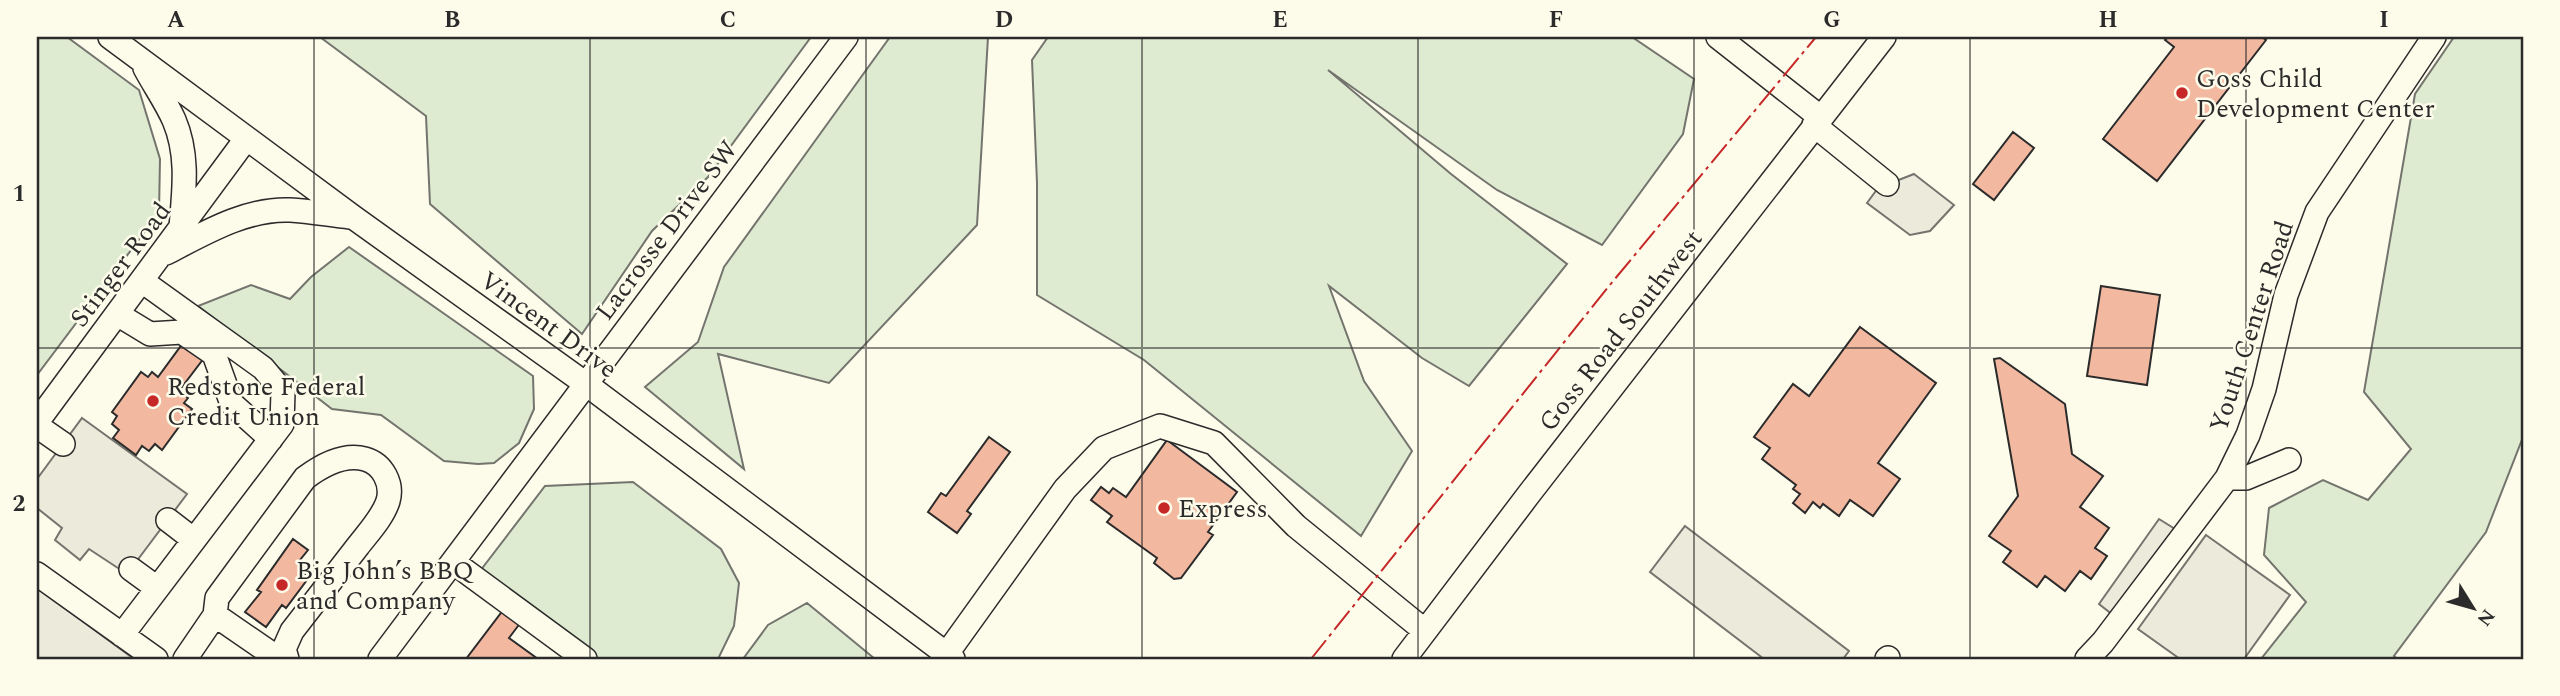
<svg xmlns="http://www.w3.org/2000/svg" width="2560" height="696" font-family="Spectral,serif">
<rect width="100%" height="100%" fill="#fdfbea"/>
<!-- green -->
<path fill="#deebd1" stroke="#74746e" stroke-width="2" d="M37 37H67L139 90 160 159 159 213 37 375Z
M320 37H811L708 177 652 231 582 334 430 204 426 116Z
M890 37H988L977 225 829 383 718 354 744 469 645 387 698 342 724 267Z
M1048 37H1632L1694 79 1683 134 1602 245 1497 190 1328 70 1451 174 1567 264 1469 386 1422 358 1329 286 1364 381 1412 451 1361 536 1144 360 1037 295V183L1032 60Z
M2454 37H2523V437L2486 532 2394 656 2397 659H2261L2306 602 2264 555 2269 508 2323 480 2368 500 2411 449 2364 392 2415 94Z
M349 247 533 376 534 409 519 443 494 463 478 464 444 461 381 415 332 409 198 306 251 285 290 299 311 277Z
M633 482 721 549 739 583 734 626 718 659H593L477 575 545 486Z
M807 603 875 659H743L768 625Z"/>
<!-- parking -->
<path fill="#eceadb" stroke="#74746e" stroke-width="2" d="M1914 174 1954 205 1930 231 1910 235 1867 203 1878 188Z
M82 418 187 494 127 574 89 549 80 560 55 540 62 528 37 508V479Z
M2159 519 2175 529 2113 615 2099 604Z
M1685 526 1849 651 1843 659H1764L1650 572Z
M2206 535 2290 595 2244 659H2180L2138 629Z
M37 588 134 659H37Z"/>
<!-- building -->
<path fill="#f2b8a0" stroke="#2b2b2b" stroke-width="2" d="M2168 37H2262L2266 40 2157 181 2103 139 2174 47 2165 40Z
M2013 132 2034 148 1994 200 1973 184Z
M2101 286 2160 295 2147 385 2087 376Z
M1860 327 1936 383 1878 463 1900 479 1873 516 1850 500 1839 516 1823 504 1820 508 1813 502 1805 513 1793 503 1800 494 1793 489 1796 485 1762 459 1770 448 1754 437 1793 384 1809 396Z
M183 343 204 358 179 391 188 398 184 403 192 409 162 450 155 444 149 451 142 446 136 455 113 438 119 430 112 424 117 416 112 412 141 372 148 377 152 372 158 377Z
M2000 358 2065 404 2072 454 2103 476 2080 507 2109 528 2095 548 2107 556 2091 579 2080 571 2065 591 2045 576 2037 587 2003 562 2011 551 1989 536 2018 496 1994 359Z
M989 437 1010 452 967 511 971 514 957 533 928 512 941 493 946 496Z
M1167 440 1237 492 1208 532 1213 535 1181 578 1174 579 1154 563 1157 558 1107 522 1112 516 1091 500 1101 487 1109 493 1113 488 1126 497Z
M293 539 308 550 300 560 310 567 303 577 307 580 286 608 282 605 266 627 245 612 261 592 257 590Z
M507 605 524 618 509 638 538 659H466Z"/>
<g fill="none" stroke-linecap="round" stroke-linejoin="round">
<defs>
<path id="minor" d="M110 37 353 217 586 384 953 659
M1718 37 1820 117
M145 68C154 85 166 102 174 120 189 155 184 191 181 227
M1814 125 1887 184
M166 253C203 234 246 208 290 210 310 211 330 215 350 217
M117 314 150 334 182 332 214 354 232 404 271 439
M37 422 246 139
M37 426 63 444
M2227 478H2246L2289 460
M168 520 194 540
M453 562 585 659
M131 569 157 588
M37 574 156 659
M215 615 279 659
M122 635 282 424 283 392 263 368 142 281
M185 659 215 615 217 598 305 478C321 466 343 453 365 459 383 464 393 484 388 501 383 517 368 533 358 546 336 574 314 603 292 631L284 649 287 659
M380 659 846 37
M943 659 1065 489 1104 448 1160 426 1214 443 1296 526 1425 631
M1404 659 1529 494 1884 37
M1887 659 1888 658
M2087 659 2103 642 2227 478 2248 435 2264 389 2286 295 2317 212 2434 37"/>
</defs>
<!-- minor casing -->
<use href="#minor" stroke="#2b2b2b" stroke-width="26"/>
<!-- minor -->
<use href="#minor" stroke="#fdfbea" stroke-width="23"/>
<!-- power -->
<path stroke="#c62828" stroke-width="2" stroke-dasharray="24 5 3.5 5" stroke-linecap="butt" d="M1311 659 1609 286 1816 37"/>
</g>
<!-- grid -->
<path fill="none" stroke="#2b2b2b" stroke-width="2" stroke-opacity="0.55" d="M314 37V659M590 37V659M866 37V659M1142 37V659M1418 37V659M1694 37V659M1970 37V659M2246 37V659M37 348H2523"/>
<!-- markers -->
<g fill="#c62828" stroke="#fdfbea" stroke-width="2.5">
<circle cx="2182" cy="93" r="7"/>
<circle cx="153" cy="401" r="7"/>
<circle cx="1164" cy="508" r="7"/>
<circle cx="282" cy="585" r="7"/>
</g>
<g text-anchor="middle" stroke-width="5" stroke-linejoin="round" paint-order="stroke">
<!-- poi labels -->
<g font-size="26" fill="#2b2b2b" stroke="#fdfbea" text-anchor="start">
<text x="2196" y="87">Goss Child<tspan x="2196" dy="30">Development Center</tspan></text>
<text x="167" y="395">Redstone Federal<tspan x="167" dy="30">Credit Union</tspan></text>
<text x="1178" y="517">Express</text>
<text x="296" y="579">Big John’s BBQ<tspan x="296" dy="30">and Company</tspan></text>
</g>
<!-- street labels -->
<g font-size="26" fill="#2b2b2b" stroke="#fdfbea">
<text transform="translate(666 230) rotate(-53)" y="9">Lacrosse Drive SW</text>
<text transform="translate(120 264) rotate(-53)" y="9">Stinger Road</text>
<text transform="translate(549 324) rotate(36)" y="9">Vincent Drive</text>
<text transform="translate(2251 326) rotate(-72)" y="9">Youth Center Road</text>
<text transform="translate(1620 330) rotate(-52)" y="9">Goss Road Southwest</text>
</g>
</g>
<!-- border -->
<rect width="2560" height="696" fill="none" stroke="#fdfbea" stroke-width="77"/>
<!-- north arrow -->
<g transform="translate(2473 608) rotate(127)" stroke="#fdfbea" stroke-width="5" paint-order="stroke">
<path d="M0-5L12 26L0 18L-12 26Z" fill="#2b2b2b"/>
<text y="-10" font-size="19" font-weight="bold" text-anchor="middle" fill="#2b2b2b">N</text>
</g>
<rect x="38" y="38" width="2484" height="620" fill="none" stroke="#2b2b2b" stroke-width="2.5"/>
<g font-size="23" text-anchor="middle" font-weight="bold" fill="#2b2b2b">
<text x="176" y="27">A</text>
<text x="452" y="27">B</text>
<text x="728" y="27">C</text>
<text x="1004" y="27">D</text>
<text x="1280" y="27">E</text>
<text x="1556" y="27">F</text>
<text x="1832" y="27">G</text>
<text x="2108" y="27">H</text>
<text x="2384" y="27">I</text>
<text x="19" y="201">1</text>
<text x="19" y="511">2</text>
</g>
</svg>
